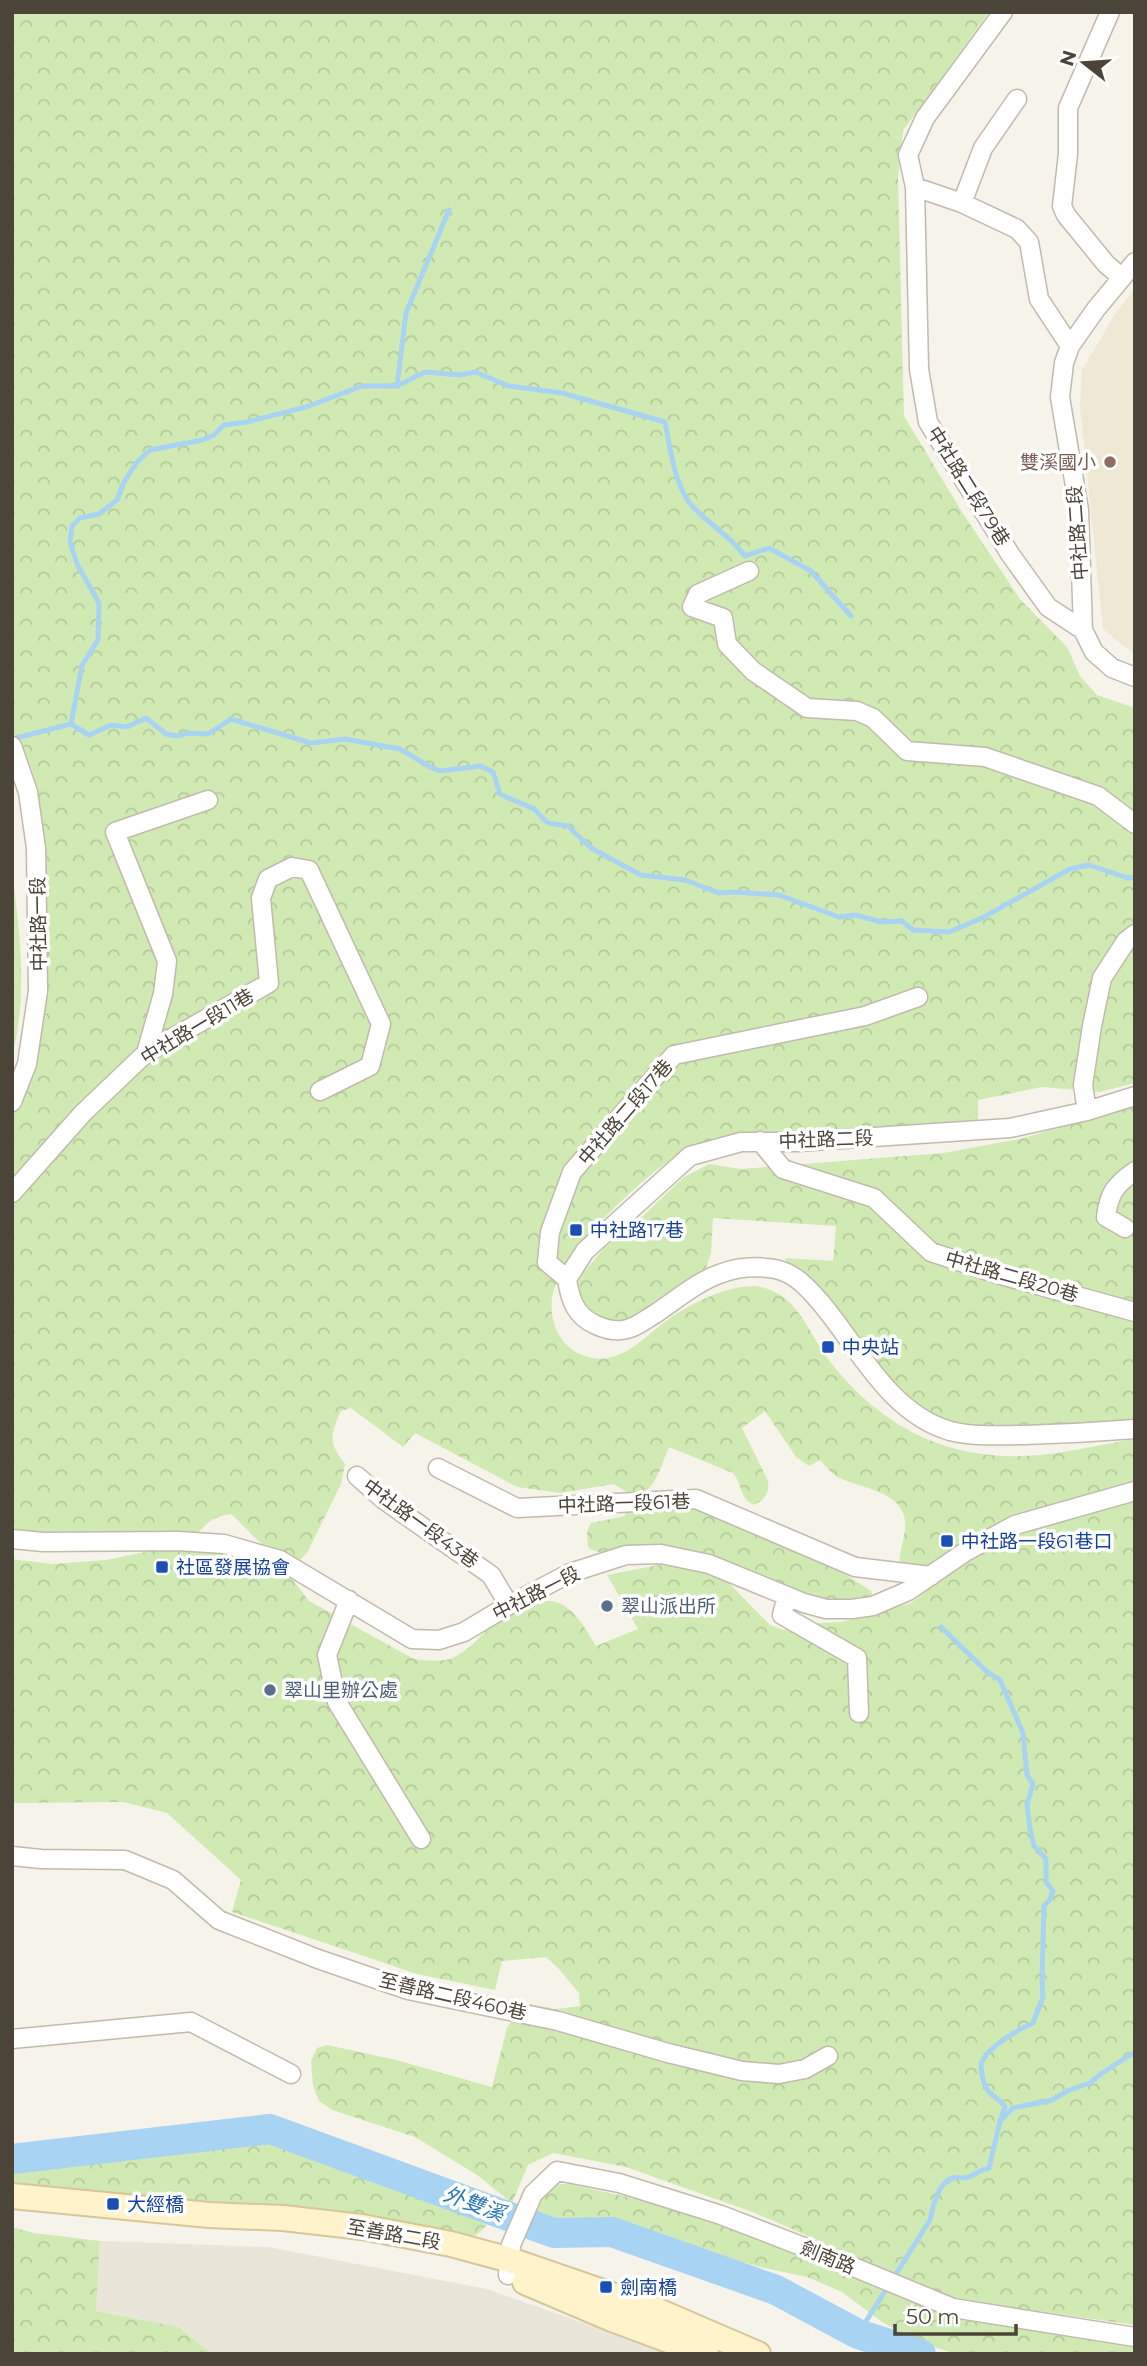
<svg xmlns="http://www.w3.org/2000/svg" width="1147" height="2366" font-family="Montserrat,'Noto Sans TC',sans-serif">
<defs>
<pattern id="forest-crowns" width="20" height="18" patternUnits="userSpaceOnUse" patternTransform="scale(1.75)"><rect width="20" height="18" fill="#d1eab4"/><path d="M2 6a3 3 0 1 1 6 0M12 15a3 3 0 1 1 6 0" fill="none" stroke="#b5ca9c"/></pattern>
</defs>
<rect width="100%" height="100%" fill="#f6f3eb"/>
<!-- residential -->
<path fill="#eae5d9" d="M100 2241 268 2247 487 2289 672 2354H212L179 2327 96 2311Z"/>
<!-- education -->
<path fill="#efe8d5" d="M1135 288V655L1103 629 1080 407 1082 370 1116 313Z"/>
<!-- forest -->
<path fill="url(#forest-crowns)" d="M12 12H989L903 131 898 177 904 416 962 512 1020 599 1067 647 1080 676 1097 695 1135 708V1083L1100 1092 1042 1087 978 1100V1123C935 1125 892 1125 850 1128 824 1130 797 1134 771 1135 747 1136 723 1133 700 1143 666 1158 635 1188 609 1213 589 1232 556 1271 552 1298 549 1322 560 1348 585 1356 620 1368 643 1337 669 1319 691 1303 737 1280 765 1288 799 1298 809 1334 828 1359 882 1429 950 1463 1039 1455 1071 1452 1103 1444 1135 1439V1483L1074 1503 930 1573 900 1565C898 1549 909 1531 904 1516 897 1489 856 1488 836 1476 830 1472 825 1465 820 1460L809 1466 796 1457 765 1411 742 1428 768 1481C770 1492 765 1500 754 1505 740 1499 742 1484 733 1473L669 1447C662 1462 653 1503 629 1493 624 1491 619 1487 614 1484L560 1493 517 1487 415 1433 403 1447 351 1408 341 1411C330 1436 328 1442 345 1464L341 1484 307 1553 299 1561C265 1555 254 1535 231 1514 214 1516 208 1522 197 1534H12V1117C50 1044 49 961 45 880 44 849 43 814 36 784 32 765 21 747 12 730Z
M12 873C20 929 28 1000 12 1055Z
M1135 1102V1421L978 1432 946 1425 910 1407 787 1265 785 1258 833 1261 836 1226 713 1218 711 1253 706 1268 690 1284 635 1322 615 1326 585 1313 576 1292 580 1277 604 1248 643 1216 684 1177 709 1164 741 1169 943 1153 1020 1139 1078 1122Z
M1135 1499V2325L953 2299 755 2213 626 2167 553 2153 528 2165 512 2203 477 2175 415 2137 332 2110 319 2101 313 2086 311 2061 317 2048 327 2045 396 2060 492 2087 507 2028 524 2003 555 2009 580 2006 579 1993 558 1968 546 1957 502 1961 495 1990 417 1974 232 1912 241 1880 167 1813 123 1802 12 1803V1559L52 1564 106 1560 150 1551 175 1549 212 1550 241 1556 290 1576 309 1601 412 1658C423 1661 438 1662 450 1659 462 1655 475 1642 484 1633 505 1615 538 1588 566 1607 579 1616 588 1633 596 1646L638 1629 607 1575 658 1565 694 1569 721 1575 770 1625 784 1630 819 1623 841 1622 911 1603 947 1575 982 1552 1022 1533Z
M685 1503C748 1529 815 1552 871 1591L873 1598 869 1602 826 1603 753 1575 606 1554 592 1550 588 1547 587 1531 591 1523 625 1516 626 1506Z
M276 2143 475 2213 487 2225 477 2235 452 2239 12 2190V2167L226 2145Z
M557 2184H569L623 2196 708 2218 867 2280 949 2315 1135 2346V2354H956L916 2341 882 2322 842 2292 807 2277 764 2268 603 2223H543L536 2218C537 2203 546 2194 557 2184Z
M12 2227 34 2233 100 2241 96 2311 179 2327 212 2354H12Z"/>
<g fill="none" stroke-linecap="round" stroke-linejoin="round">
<!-- stream -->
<path stroke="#a8d3f2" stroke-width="5" d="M397 386 406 313 449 210
M71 724 82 665 98 640 99 603 77 564 70 542 72 526 80 518 99 514 117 500 124 482 137 462 150 450 202 440 214 435 224 425 247 422 306 407 362 386H397L425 372 460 375 475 372 509 386 562 393 665 422C670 447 675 490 694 508 711 526 731 536 745 556L769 548 811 571 851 616
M12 739 71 724 89 735 111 725 127 727 146 718 166 734 177 736 188 733 208 734 231 719 311 743 345 739 400 749 432 768 441 771 481 766 493 772 500 794 534 809 548 823 568 826 591 848 641 875 685 880 719 893 734 892 779 895 839 917 855 915 882 922 902 921 913 930 949 932 982 918 1070 869 1089 865 1128 878 1135 877
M941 1627 986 1671 1000 1680 1023 1733 1027 1775 1033 1784 1027 1805 1030 1829 1034 1846 1046 1859V1882L1053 1891 1049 1901 1044 1906 1042 1979 1043 1997 1033 2023C1019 2029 984 2049 981 2065 981 2071 983 2082 986 2087 989 2095 1000 2099 1005 2107L1000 2121
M858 2334 930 2220C932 2208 939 2181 953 2178 958 2177 964 2179 969 2177 977 2173 980 2170 989 2168L1000 2121 1013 2108 1052 2100 1067 2091 1090 2083 1102 2073 1135 2052"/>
<!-- river -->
<path stroke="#a8d3f2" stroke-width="30" d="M12 2159 270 2129 554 2233 612 2232 776 2290 858 2334 921 2354"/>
<defs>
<path id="street" d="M1003 12 925 118 908 155 915 187 919 369 928 422 1010 554 1048 607 1083 630
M1110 12 1068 108V154L1062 206 1066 215 1106 264 1121 277
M915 187 962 203 1017 229 1029 242 1039 299 1070 346
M962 203 983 148 1017 99
M1135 262 1096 309 1070 346 1064 363 1060 397 1079 510 1083 630 1094 652 1112 668 1135 677
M749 571 698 594 692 607 723 618 727 644 753 671 807 708 857 711 873 718 907 751 985 757 1098 796 1135 824
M12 746 28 792 36 848 38 991 27 1064 12 1102
M146 1053 163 994 167 961 115 832 208 800
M1087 1111 1083 1085 1092 1026 1102 978 1126 941 1135 934
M760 1141 783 1169 874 1198 931 1252 997 1274 1135 1312
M12 1193 83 1113 146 1053 269 983 261 898 268 879 292 867 309 870 381 1024 370 1066 320 1091
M1125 1228 1106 1217C1109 1193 1115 1185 1135 1171
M567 1279C570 1299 575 1316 596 1325 605 1329 617 1332 627 1329 637 1327 646 1319 655 1314 676 1300 698 1281 722 1273 738 1267 758 1266 775 1269 795 1273 808 1288 821 1303 859 1348 889 1413 950 1431 974 1437 999 1435 1024 1435 1061 1434 1098 1432 1135 1429
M567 1279 585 1251 690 1156 741 1142H798L1010 1128 1087 1111 1135 1096
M567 1279 547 1262 550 1232 572 1172 674 1055 865 1016 918 997
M438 1468 517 1508 696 1499 855 1567 931 1576
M357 1476 384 1500 491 1575 509 1605
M12 1539 43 1542 178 1541 224 1544 280 1560 412 1639 439 1640 464 1632 509 1605 570 1573 626 1555 661 1554 709 1564 804 1603 826 1609H852L873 1606 908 1591 965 1552 1015 1525 1135 1491
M787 1596 782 1615 857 1658 859 1713
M349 1600 327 1655 337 1702 421 1839
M12 1856 41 1859 125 1860 173 1880 219 1920 318 1959 408 1990 558 2021 668 2053 742 2071 779 2074 805 2069 828 2056
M12 2039 191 2022 291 2074
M508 2275 511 2245 533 2194 557 2171 619 2183 721 2215 822 2254 953 2308 1135 2337"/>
<path id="secondary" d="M12 2196 209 2215 283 2218 362 2227 451 2244 510 2260 658 2311 758 2354
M525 2282 612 2319 706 2354"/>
</defs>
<!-- street casing -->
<use href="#street" stroke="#c2bbad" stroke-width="21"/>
<!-- secondary casing -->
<use href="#secondary" stroke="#d6c79a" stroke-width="28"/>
<!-- street -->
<use href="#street" stroke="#fff" stroke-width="18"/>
<!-- secondary -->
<use href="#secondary" stroke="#fff3cc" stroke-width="24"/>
</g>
<!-- markers -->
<circle fill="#8d6e63" stroke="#fff" stroke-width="2.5" cx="1110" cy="462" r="7"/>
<g fill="#1a4fb4" stroke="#fff" stroke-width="2.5">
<rect x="569" y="1223" width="14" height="14" rx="3.5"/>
<rect x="821" y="1340" width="14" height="14" rx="3.5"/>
<rect x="940" y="1534" width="14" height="14" rx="3.5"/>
<rect x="155" y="1560" width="14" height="14" rx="3.5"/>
<rect x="106" y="2197" width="14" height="14" rx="3.5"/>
<rect x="599" y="2280" width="14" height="14" rx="3.5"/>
</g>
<g fill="#5c6f8a" stroke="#fff" stroke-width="2.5">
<circle cx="607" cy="1606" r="7"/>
<circle cx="270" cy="1690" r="7"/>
</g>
<g text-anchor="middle" stroke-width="7" stroke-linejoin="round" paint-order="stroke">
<!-- education labels -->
<g font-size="19" fill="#785e54" stroke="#fff" text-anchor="end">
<text x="1096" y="469">雙溪國小</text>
</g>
<!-- street labels -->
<g font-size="19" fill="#4b4438" stroke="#fff">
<text transform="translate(969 486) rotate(58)" y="7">中社路二段79巷</text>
<text transform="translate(1077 533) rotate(-94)" y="7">中社路二段</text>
<text transform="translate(38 924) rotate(-91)" y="7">中社路一段</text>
<text transform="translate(197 1026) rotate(-31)" y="7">中社路一段11巷</text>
<text transform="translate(625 1112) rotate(-49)" y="7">中社路二段17巷</text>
<text transform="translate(826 1139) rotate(-2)" y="7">中社路二段</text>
<text transform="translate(1012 1276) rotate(16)" y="7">中社路二段20巷</text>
<text transform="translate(624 1503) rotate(-2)" y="7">中社路一段61巷</text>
<text transform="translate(421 1523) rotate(36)" y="7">中社路一段43巷</text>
<text transform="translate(536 1593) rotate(-27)" y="7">中社路一段</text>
<text transform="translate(453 1996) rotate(13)" y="7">至善路二段460巷</text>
<text transform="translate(394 2234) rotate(10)" y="7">至善路二段</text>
<text transform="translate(828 2257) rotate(22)" y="7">劍南路</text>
</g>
<!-- transit labels -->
<g font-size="19" fill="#164399" stroke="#fff" text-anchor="start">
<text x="590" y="1237">中社路17巷</text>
<text x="842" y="1354">中央站</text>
<text x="961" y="1548">中社路一段61巷口</text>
<text x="176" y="1574">社區發展協會</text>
<text x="127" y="2211">大經橋</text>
<text x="620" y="2294">劍南橋</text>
</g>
<!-- service labels -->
<g font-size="19" fill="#4e5e75" stroke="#fff" text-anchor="start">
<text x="621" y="1613">翠山派出所</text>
<text x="284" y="1697">翠山里辦公處</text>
</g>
<!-- water labels -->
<g font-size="21" font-style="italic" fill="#2d79b2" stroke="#fff">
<text transform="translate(474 2204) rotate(20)" y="7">外雙溪</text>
</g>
</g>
<!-- border -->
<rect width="1147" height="2366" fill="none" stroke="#4b4438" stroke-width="28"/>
<!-- north arrow -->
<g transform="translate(1084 63) rotate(287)" stroke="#ffffff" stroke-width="5" paint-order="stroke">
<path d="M0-5L12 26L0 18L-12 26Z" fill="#4b4438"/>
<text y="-10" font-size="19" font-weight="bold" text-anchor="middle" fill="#4b4438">N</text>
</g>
<!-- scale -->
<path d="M895 2324v10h121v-10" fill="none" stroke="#4b4438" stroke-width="3.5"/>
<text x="906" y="2324" font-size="21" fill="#4b4438" stroke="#ffffff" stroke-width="5" paint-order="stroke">50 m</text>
</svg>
